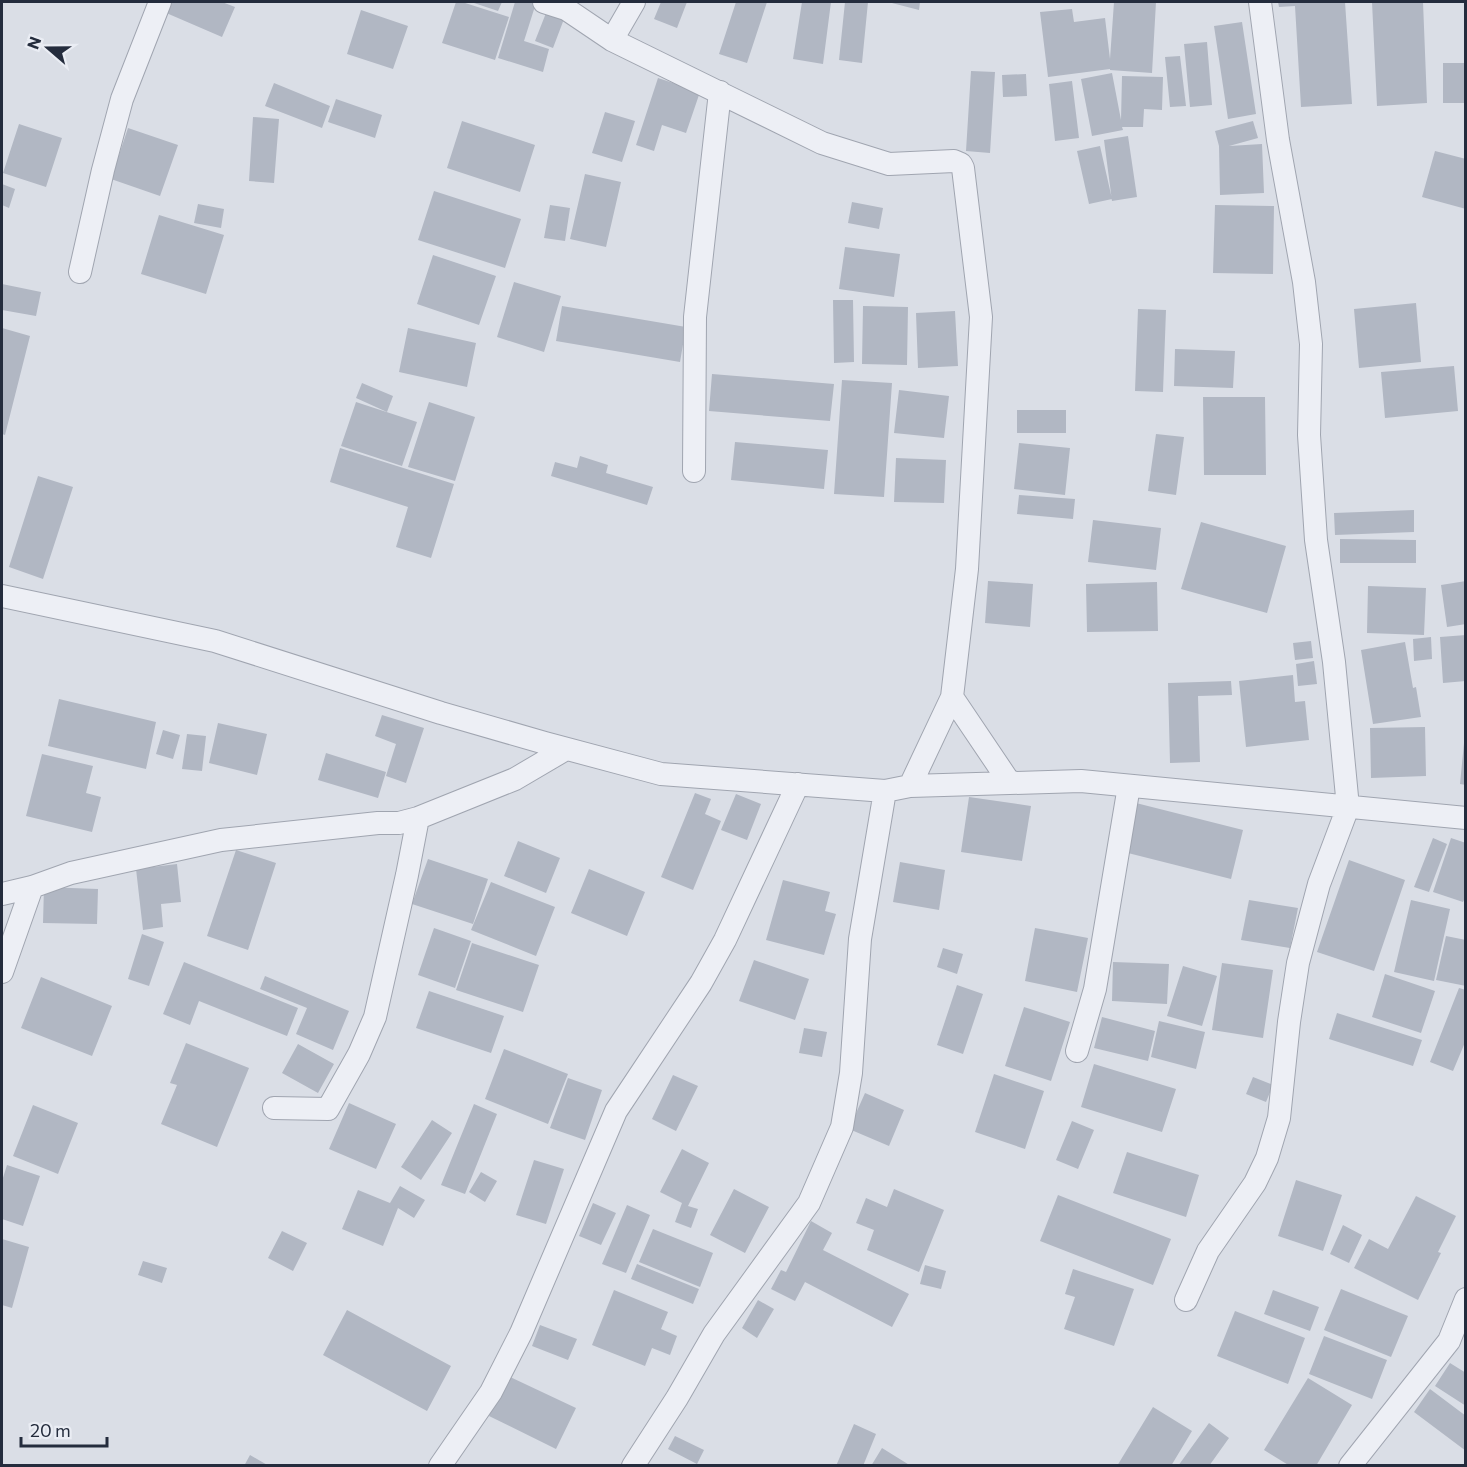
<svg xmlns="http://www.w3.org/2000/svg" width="1467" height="1467" font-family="Commissioner,sans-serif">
<rect width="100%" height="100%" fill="#dadee6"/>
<!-- building -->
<path fill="#b1b7c3" d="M169 2H222L235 7 222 37 164 12Z
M456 2H462L509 17 495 60 442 43Z
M471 2H502L498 11Z
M515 2 536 3 524 41 549 49 543 72 498 58Z
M661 2H687L677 28 654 19Z
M736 2H767L747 63 719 54Z
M802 2H831L823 64 793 59Z
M845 2H868L862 63 839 60Z
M888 2H920L919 10Z
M1114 2H1156L1152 73 1110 70V69L1048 77 1040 12 1072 9 1074 22 1105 18 1110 59Z
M1278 2H1345L1352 104 1301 107 1295 6 1279 7Z
M1372 2H1423L1427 103 1377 106Z
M361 10 408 26 393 69 347 54Z
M546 13 564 19 553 48 535 41Z
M1242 22 1256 114 1228 119 1214 26Z
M1207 42 1212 105 1190 107 1184 44Z
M1180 56 1186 106 1170 107 1165 57Z
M1443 63H1466V103H1443Z
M971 71 995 72 990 153 966 151Z
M1112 73 1121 120 1122 76 1163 77 1162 110 1144 109 1143 127H1122L1123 130 1092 136 1081 79Z
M1026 74 1027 96 1003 97 1002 75Z
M658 78 700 92 686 133 662 125 654 151 636 145Z
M1072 81 1079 138 1055 141 1049 84Z
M274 83 330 106 322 128 265 106Z
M336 99 382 115 375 138 328 122Z
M605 112 635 121 622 162 592 153Z
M253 117 279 119 274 183 249 181Z
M462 121 535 145 520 192 447 168Z
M1253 121 1258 138 1229 146 1262 144 1264 193 1220 195 1219 146 1215 131Z
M19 124 62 138 46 187 3 173Z
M128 128 178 145 160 196 111 179Z
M1128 136 1137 197 1112 201 1104 140Z
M1100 146 1112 199 1089 204 1077 151Z
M1435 151 1466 159V209L1422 197Z
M585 174 621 182 606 247 570 239Z
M2 184 15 189 9 208 2 205Z
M434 191 521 219 505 268 418 240Z
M852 202 883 208 879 229 848 223Z
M198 204 224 209 221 228 194 223Z
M550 205 570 208 565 241 544 238Z
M1215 205 1274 206 1273 274 1213 273Z
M159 215 224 235 206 294 141 274Z
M845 247 900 254 894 297 839 289Z
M433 255 496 276 479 325 417 304Z
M514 282 561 296 544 352 497 337Z
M2 284 41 292 36 316 2 310Z
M833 300H853L854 362 834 363Z
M1416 303 1421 362 1359 368 1354 309Z
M562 306 686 327 680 362 556 341Z
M863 306 908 307 907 365 862 364Z
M1138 309 1166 310 1163 392 1135 391Z
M955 311 958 366 918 368 916 313Z
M2 328 30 336 5 435 2 434Z
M408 328 476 343 467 387 399 372Z
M1175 349 1235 351 1233 388 1174 386Z
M1454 366 1458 411 1385 418 1381 372Z
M712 374 834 384 830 421 709 411Z
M842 380 892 383 884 497 834 494Z
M362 383 393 396 387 412 356 398Z
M899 390 949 396 944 438 894 433Z
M1203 397H1265L1266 475H1204Z
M356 402 417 422 402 466 341 446Z
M429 402 475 417 455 481 408 467Z
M1017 410H1066V433H1017Z
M1156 434 1184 437 1176 495 1148 491Z
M735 442 828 450 824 489 731 480Z
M1019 443 1070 448 1065 495 1014 489Z
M340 448 454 484 431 558 396 547 408 507 330 482Z
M580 456 608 465 606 473 653 487 647 505 551 476 555 462 577 468Z
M896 458 946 460 944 503 894 502Z
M38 476 73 487 43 579 9 567Z
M1019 495 1075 499 1073 519 1017 514Z
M1414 510V532L1335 535 1334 513Z
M1093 520 1161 528 1156 570 1088 562Z
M1201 522 1286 546 1267 613 1181 589Z
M1340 539 1416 540V563H1340Z
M988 581 1033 584 1030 627 985 623Z
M1466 581V624L1447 627 1441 585Z
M1157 582 1158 631 1087 632 1086 584Z
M1368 586 1426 588 1424 635 1367 633Z
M1466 635V681L1443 683 1440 637Z
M1431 637 1432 659 1414 661 1413 639Z
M1311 641 1313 658 1295 660 1293 643Z
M1405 642 1413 688 1416 687 1421 717 1373 724 1361 650Z
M1314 661 1317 684 1298 686 1296 664Z
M1293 675 1295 702 1305 701 1309 740 1246 747 1239 681Z
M1231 681 1232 695 1198 696 1200 762 1170 763 1168 683Z
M59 699 156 722 146 769 48 746Z
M382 715 424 728 406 783 386 776 396 744 375 736Z
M218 723 267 734 257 775 209 763Z
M1425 727 1426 776 1371 778 1370 728Z
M163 730 180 735 173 759 156 754Z
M187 734 206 736 202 771 182 769Z
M1464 743H1466V785L1460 784Z
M326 753 386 772 378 798 318 780Z
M42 754 93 766 86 793 101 797 92 832 26 816Z
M695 793 711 799 705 814 721 821 693 890 661 877Z
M736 794 761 804 747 840 721 830Z
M969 797 1031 806 1022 861 961 852Z
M1136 803 1243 830 1231 879 1124 852Z
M1433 838 1447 844 1429 892 1414 887Z
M1451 838 1466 843V896L1463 902 1433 892Z
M518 841 560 858 546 893 504 876Z
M236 850 276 863 248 950 207 936Z
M428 859 488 879 473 924 412 904Z
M1349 860 1405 880 1374 971 1317 952Z
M900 862 945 870 939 910 893 902Z
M177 864 181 902 161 904 163 927 143 930 136 869Z
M589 869 645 892 627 936 571 913Z
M783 880 830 892 825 911 836 914 824 955 766 940Z
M491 882 555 907 536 956 471 930Z
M44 887 98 889 97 924 43 923Z
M1249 900 1298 908 1290 948 1241 940Z
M1411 900 1450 909 1434 981 1394 972Z
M434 928 471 941 455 988 418 975Z
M1035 928 1088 938 1077 992 1025 981Z
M142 934 164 942 149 986 128 979Z
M1446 936 1466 940V986L1436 980Z
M472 943 539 965 523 1012 456 990Z
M943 948 963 954 957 974 937 967Z
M754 960 809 979 795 1020 739 1001Z
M184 962 298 1008 287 1036 199 1001 190 1025 163 1014Z
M1113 962 1169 964 1167 1004 1112 1001Z
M1222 963 1273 970 1263 1038 1212 1030Z
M1183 966 1217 976 1202 1026 1167 1016Z
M1385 974 1435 991 1421 1033 1372 1017Z
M265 976 349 1011 333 1050 296 1034 307 1008 260 989Z
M41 977 112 1006 92 1056 21 1028Z
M957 985 983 994 963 1054 937 1045Z
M1459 988 1466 990V1040L1453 1071 1430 1062Z
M429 991 504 1016 491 1053 416 1028Z
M1024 1007 1070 1022 1051 1081 1005 1066Z
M1337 1013 1422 1040 1413 1066 1329 1039Z
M1102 1017 1155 1031 1148 1061 1094 1048Z
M1159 1021 1205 1032 1196 1069 1151 1057Z
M804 1028 827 1032 822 1057 799 1053Z
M186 1043 249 1068 217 1147 161 1124 177 1085 170 1083Z
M298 1044 334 1064 318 1093 282 1073Z
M504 1049 568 1074 548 1124 485 1099Z
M1094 1064 1176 1089 1162 1132 1081 1107Z
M994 1074 1044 1091 1025 1149 975 1132Z
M673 1075 698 1086 676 1131 652 1119Z
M1253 1077 1273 1085 1266 1102 1246 1094Z
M568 1078 602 1090 585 1140 550 1128Z
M865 1093 904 1110 889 1146 849 1129Z
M349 1103 396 1124 376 1169 329 1149Z
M474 1104 497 1114 465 1194 441 1185Z
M33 1105 78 1123 58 1174 13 1156Z
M432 1120 452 1133 421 1180 401 1167Z
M1072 1121 1094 1130 1078 1169 1056 1160Z
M682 1149 709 1163 688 1206 698 1209 691 1228 675 1222 682 1203 660 1192Z
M1127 1152 1199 1175 1186 1217 1113 1193Z
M534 1160 564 1169 546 1224 516 1215Z
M7 1165 40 1176 23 1226 2 1219V1181Z
M481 1172 497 1181 485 1202 469 1192Z
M1296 1180 1342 1195 1323 1251 1278 1236Z
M400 1186 425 1200 414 1218 398 1208 383 1246 342 1229 358 1190 390 1203Z
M734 1189 769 1207 745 1253 710 1235Z
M894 1189 944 1210 919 1272 867 1250 874 1230 856 1223 866 1198 887 1207Z
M1058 1195 1171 1239 1153 1285 1040 1241Z
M1416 1196 1456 1216 1438 1252 1441 1253 1418 1300 1354 1268 1369 1239 1388 1249Z
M593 1203 616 1213 601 1245 579 1236Z
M627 1205 650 1215 626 1273 602 1264Z
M811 1221 832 1233 823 1250 909 1294 892 1327 805 1282 795 1301 771 1289 781 1270 786 1272Z
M1343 1225 1362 1235 1349 1263 1330 1254Z
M653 1229 713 1253 700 1287 639 1262Z
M282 1231 307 1243 293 1271 268 1258Z
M2 1239 29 1247 12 1308 2 1305Z
M143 1261 167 1268 162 1283 138 1275Z
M637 1264 699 1289 693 1304 631 1279Z
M925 1265 946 1271 941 1289 920 1284Z
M1073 1269 1134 1289 1114 1346 1064 1329 1075 1297 1065 1294Z
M1341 1289 1408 1316 1391 1357 1324 1330Z
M614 1290 668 1312 661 1329 677 1336 670 1355 652 1348 645 1366 592 1345Z
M1273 1290 1319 1307 1310 1331 1264 1314Z
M758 1300 774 1309 757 1338 742 1328Z
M347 1310 451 1366 427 1411 323 1355Z
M1235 1311 1305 1338 1288 1384 1217 1356Z
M540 1325 577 1339 568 1360 532 1346Z
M1324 1336 1387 1360 1372 1399 1309 1374Z
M1450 1363 1466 1373V1406L1435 1386Z
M508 1376 576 1408 556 1449 489 1416Z
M1308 1378 1352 1405 1316 1466H1290L1264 1450Z
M1430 1389 1466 1416V1451L1414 1412Z
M1153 1407 1192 1431 1171 1466H1117Z
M1209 1423 1229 1438 1209 1466H1178Z
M854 1424 876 1434 863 1466H836Z
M675 1436 704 1450 697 1464 668 1449Z
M882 1448 911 1466H871Z
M250 1455 269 1466H244Z"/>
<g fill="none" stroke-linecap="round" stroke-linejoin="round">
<defs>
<path id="street" d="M544 2 566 9 612 40 822 143 889 164 954 161 961 164 963 168 981 317 967 569 952 697 910 786
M612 40 634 2
M80 272 103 170 122 99 160 2
M694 471 695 317 720 92
M2 596 215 641 441 713 545 743 661 774 885 791
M952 697 1010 783
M2 894 32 887 71 873 221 840 378 823H399L418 818 515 779 566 749
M2 972 32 887
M1077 1051 1095 989 1129 786
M274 1108 328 1109 359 1054 375 1017 407 875 418 818
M1186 1300 1208 1251 1255 1183 1267 1158 1279 1118 1289 1022 1298 963 1319 884 1348 807 1334 662 1316 540 1309 435 1311 344 1304 282 1278 140 1260 2
M440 1466 491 1392 521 1333 616 1111 701 983 725 940 798 784
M633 1466 677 1398 714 1334 809 1203 842 1127 851 1073 860 939 885 791 910 786 1081 781 1466 818
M1350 1466 1449 1341 1466 1299"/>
</defs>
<!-- street casing -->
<use href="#street" stroke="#a0a5b0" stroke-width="24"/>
<!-- street -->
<use href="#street" stroke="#edeff5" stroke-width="22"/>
</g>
<!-- border -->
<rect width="1467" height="1467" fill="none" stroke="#242c3d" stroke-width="6"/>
<!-- north arrow -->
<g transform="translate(48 48) rotate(290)" stroke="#eaedf4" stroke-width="4.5" paint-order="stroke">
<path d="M0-4.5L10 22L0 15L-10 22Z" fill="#242c3d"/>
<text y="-9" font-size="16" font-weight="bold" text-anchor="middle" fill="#242c3d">N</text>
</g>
<!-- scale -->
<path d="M21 1437v9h86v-9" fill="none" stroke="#242c3d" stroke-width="3"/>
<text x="30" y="1437" font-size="18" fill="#242c3d" stroke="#eaedf4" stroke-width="4.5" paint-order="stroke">20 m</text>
</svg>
